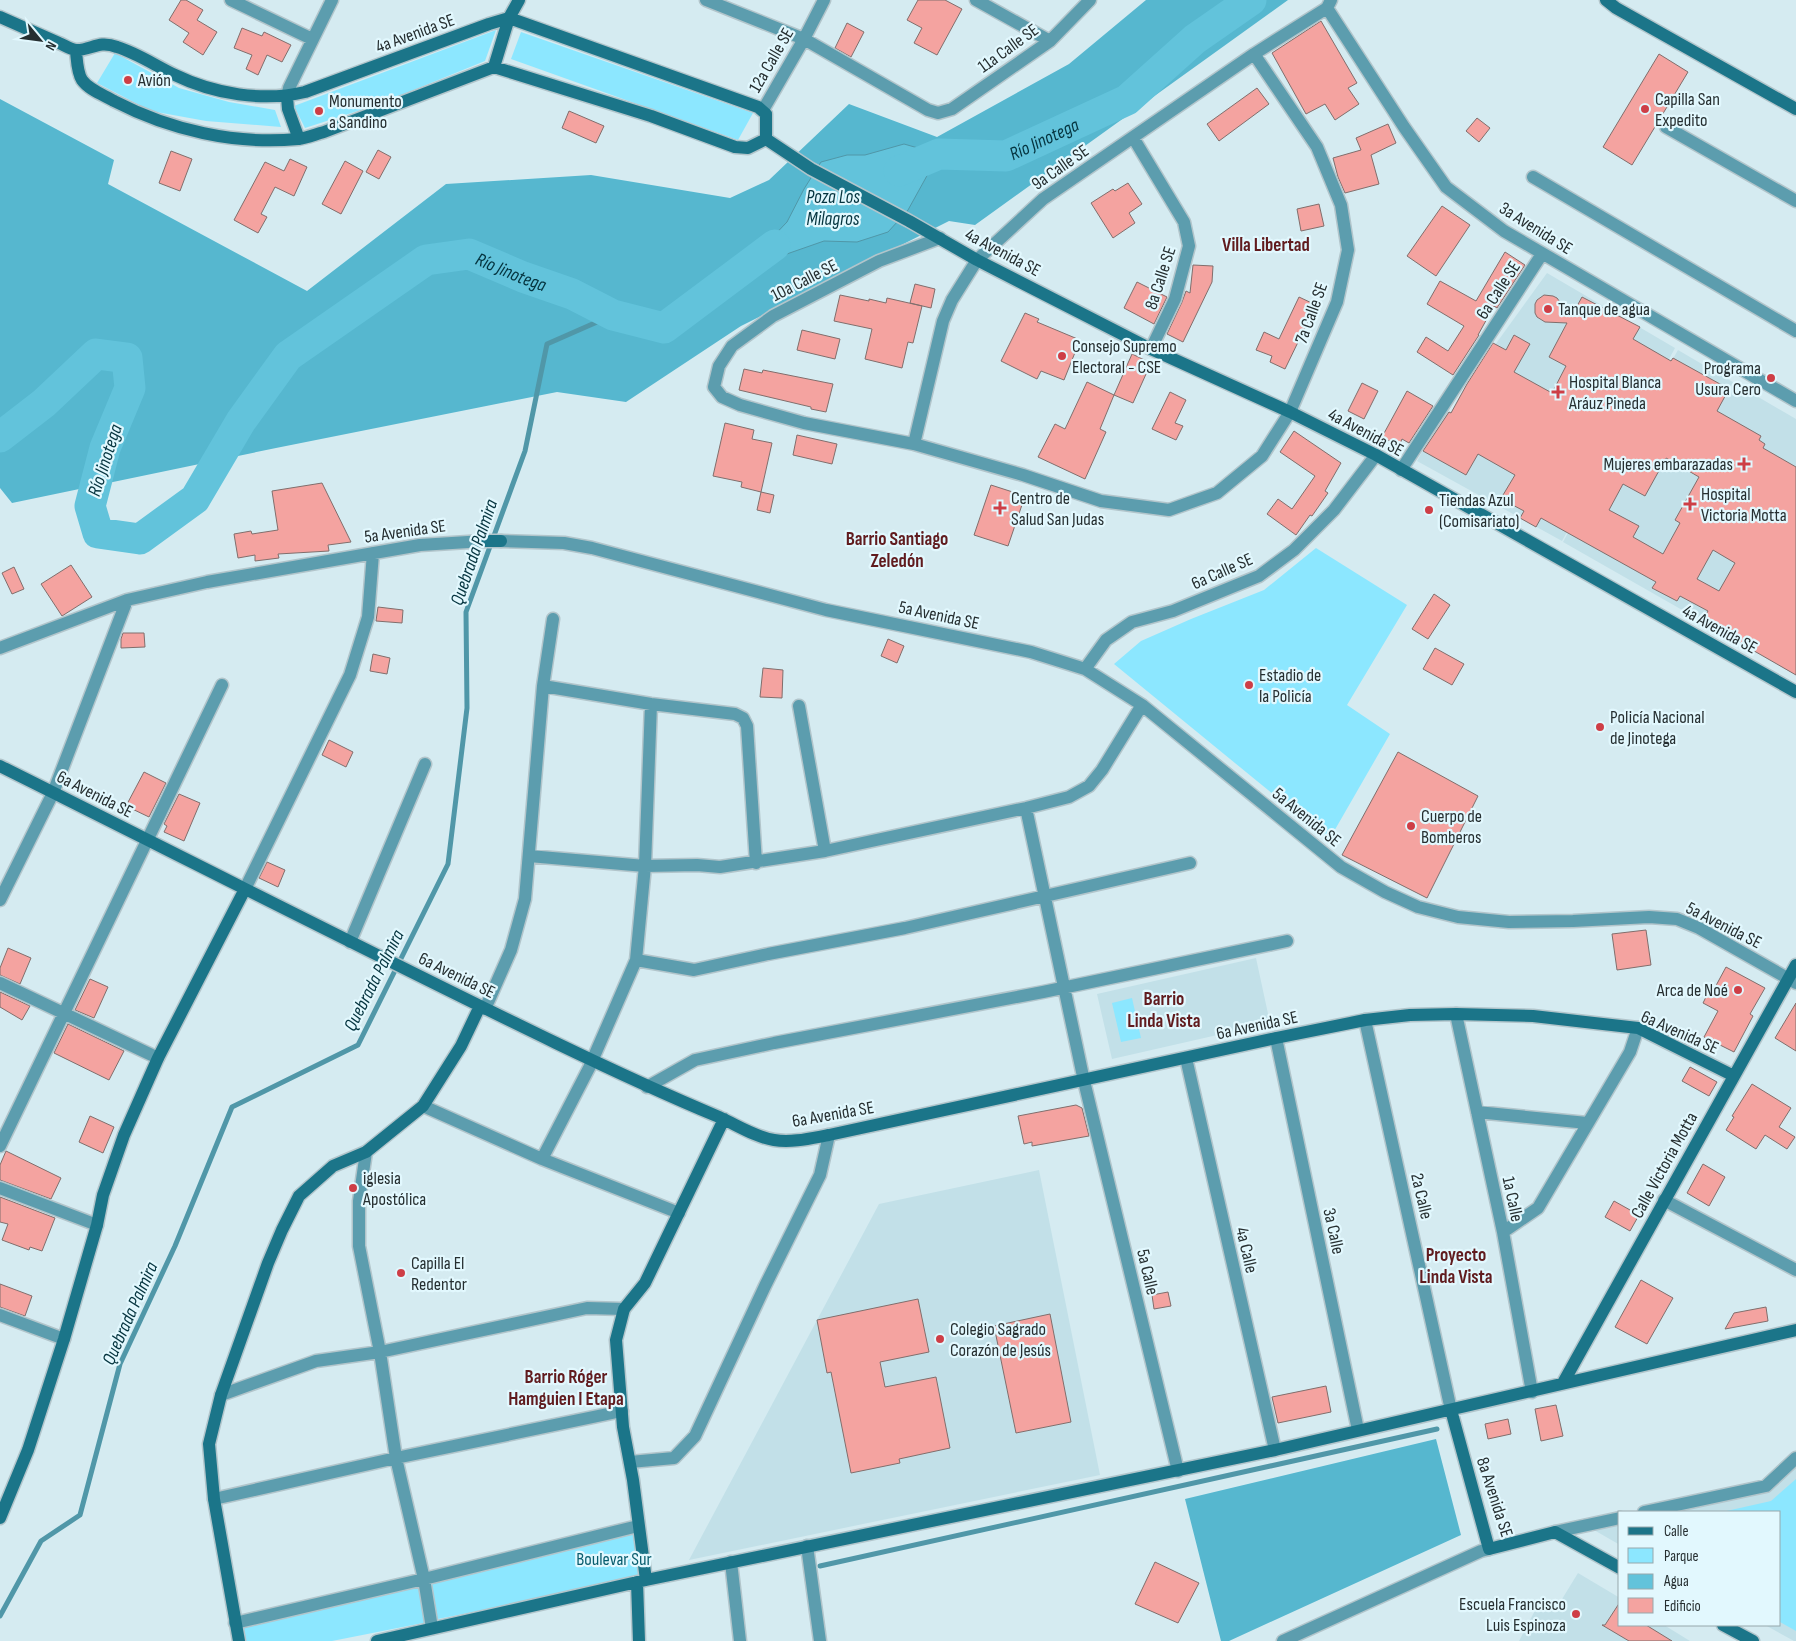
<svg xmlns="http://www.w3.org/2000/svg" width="1796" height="1641" font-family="'Sofia Sans Condensed',sans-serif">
<rect width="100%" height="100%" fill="#d5ebf1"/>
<!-- built -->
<path fill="#c2e0e8" d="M1547 273 1675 348 1634 424 1694 474 1647 448V449L1694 475 1716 436 1655 390 1678 350 1796 419V675L1563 542 1608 459 1562 541 1417 461 1445 410 1451 413 1474 374Z
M1256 958 1270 1023 1112 1059 1097 994Z
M1039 1170 1100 1475 689 1560 879 1204Z
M1796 1465V1641H1794L1765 1625H1780V1512H1675L1766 1492Z
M1620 1525V1545L1594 1530Z
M1578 1573 1620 1598V1625H1664L1690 1641H1519L1540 1601 1559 1604Z"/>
<!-- green -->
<path fill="#8ce7ff" d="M496 30 485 61 379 104 305 128 294 106Z
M521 32 753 113 738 140 511 59Z
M115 53 179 88 229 102 275 110 281 127 206 121 151 111 97 83Z
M1316 548 1407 605 1347 705 1390 734 1329 840 1114 664 1141 641 1191 619 1264 590Z
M1132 998 1141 1038 1121 1042 1112 1003Z
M1796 1479V1631L1780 1622V1512H1722L1771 1501Z
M636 1529 643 1578 433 1620 425 1575Z
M420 1577 428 1622 332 1641H241L236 1617Z"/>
<!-- forest -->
<path fill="#56b7cf" d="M1146 0H1288L975 225 949 221 741 326 626 402 557 392 276 448 12 503 0 488V99L114 160 108 184 307 291 446 184 591 175 730 198 769 180 849 104 937 137 1069 64Z
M1436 1439 1461 1535 1229 1641H1221L1185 1499Z"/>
<!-- water -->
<path fill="#62c3db" stroke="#5097a8" d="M904 144 939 154 908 210 888 232 857 242 824 241 741 270 787 222 804 189 821 162 847 155H865Z"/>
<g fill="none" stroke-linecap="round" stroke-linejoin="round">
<!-- stream -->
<path stroke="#5097a8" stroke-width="5" d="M820 1566 1437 1429
M0 1616 41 1541 80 1515 120 1364 175 1246 232 1107 358 1045 448 864 467 708 466 612 525 451 547 344 613 315"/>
<!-- river -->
<g stroke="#62c3db" stroke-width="31">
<path id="s1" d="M899 171 939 154 1006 156 1127 100 1195 39 1251 0"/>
<path id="s2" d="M0 437 44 403 96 354 127 358 130 388 105 448 90 506 98 533 140 539 195 499 241 421 288 356 426 260 469 254 523 277 572 294 613 315 664 328 775 245"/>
</g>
</g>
<!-- building -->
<path fill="#f4a3a0" stroke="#816e6c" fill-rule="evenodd" d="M181 0H186L203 10 197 20 217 32 203 55 183 42 189 33 169 20Z
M918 0H945L962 9 937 55 914 43 922 28 907 20Z
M1321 21 1357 83 1348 88 1359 104 1335 120 1325 104 1306 114 1272 53Z
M847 23 864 32 851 57 835 48Z
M242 28 262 36 264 32 291 45 282 62 267 55 258 75 246 69 252 55 234 48Z
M1659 54 1688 72 1632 165 1603 147Z
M1257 88 1269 104 1219 141 1207 124Z
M569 111 604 126 596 143 562 128Z
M1477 118 1490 128 1479 142 1466 131Z
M1388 124 1396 143 1371 155 1379 184 1345 193 1338 177 1333 158 1361 150 1356 138Z
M378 150 391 157 379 179 366 172Z
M171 151 192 159 180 191 159 183Z
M290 159 307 167 294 196 275 187 261 214 267 217 258 233 234 220 265 162 284 171Z
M345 161 363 171 341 214 322 204Z
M1128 183 1142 204 1129 213 1135 223 1113 238 1091 203 1113 189 1115 191Z
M1319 204 1324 226 1301 231 1297 209Z
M1442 206 1470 225 1436 276 1407 256Z
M1505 252 1525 265 1497 308 1494 306 1478 335H1479L1453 375 1417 352 1426 337 1448 351 1464 326 1427 304 1440 281 1476 301Z
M1193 265 1213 266 1212 282 1183 342 1167 334 1182 302 1186 291 1190 293Z
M1137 282 1167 297 1154 324 1124 308Z
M915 284 935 289 931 308 910 303Z
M840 295 869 301V299L886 303 887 298 922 306 913 343 908 342 902 368 865 359 872 329 834 321Z
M1544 295 1553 296 1557 298 1571 317 1582 297 1640 327 1633 339 1671 361 1673 358 1729 389 1717 411 1761 436 1759 440 1765 444 1763 448 1796 467V675L1702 621 1708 611 1680 596 1677 601 1652 588 1656 582 1541 518 1536 527 1520 518 1524 511 1509 503 1511 500 1503 495 1515 475 1478 454 1466 475 1423 451 1449 412 1451 413 1467 384 1493 343 1506 350 1514 335 1530 344 1514 372 1552 393 1566 366 1549 357 1567 323 1545 322 1537 317 1535 313V304L1537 300ZM1666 458 1699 477 1675 520 1680 523 1663 554 1633 537 1639 526 1609 510 1623 484 1645 496ZM1713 550 1735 563 1719 591 1697 579Z
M1299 297 1316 305 1285 369 1270 362 1272 356 1256 350 1264 332 1279 339Z
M1025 313 1039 319 1037 322 1080 340 1064 380 1041 371 1037 379 1001 361Z
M802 330 840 339 835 359 797 350Z
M1132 354 1151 363 1133 403 1114 395Z
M744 369 762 373 763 370 833 384 826 412 811 409V407L739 390Z
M1087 382 1114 395 1100 429 1106 432 1085 479 1038 457 1055 424 1065 429Z
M1362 383 1378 391 1364 419 1348 411Z
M1407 391 1433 406 1409 443 1402 439 1399 446 1382 437Z
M1170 392 1186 400 1175 423 1183 426 1176 440 1152 429Z
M725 423 754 430 752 439 772 443 761 492 741 487 742 482 713 476Z
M1294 431 1341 463 1325 491 1328 493 1312 516 1310 515 1296 535 1267 514 1278 499 1292 509 1315 476 1280 452Z
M797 435 837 444 832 464 793 455Z
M322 483 351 542 328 545 329 551 278 554 279 558 255 561V555L238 558 234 534 251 531 252 534 278 530 272 491Z
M991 485 1025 496 1008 546 974 535Z
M761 492 774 495 770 513 757 510Z
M71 565 92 597 62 616 41 584Z
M14 567 24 589 12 594 2 573Z
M1434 594 1450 605 1428 639 1412 629Z
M378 607 403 610 402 623 376 621Z
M123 633H144L145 647 121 648V639Z
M888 639 904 646 897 663 881 656Z
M1435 648 1464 664 1452 685 1423 669Z
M373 654 390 658 387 674 370 671Z
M763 668 783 670 782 698 760 697Z
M329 740 353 752 346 767 322 755Z
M1398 752 1478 796 1427 898 1342 855Z
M144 772 166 783 149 817 126 806Z
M179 794 200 803 184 841 164 832 167 826 164 824Z
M267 862 285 870 278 887 259 878Z
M1646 930 1651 965 1617 970 1612 934Z
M8 948 31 958 20 984 0 975V968Z
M1726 967 1765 988 1750 1014 1753 1016 1734 1052 1704 1037 1718 1011 1703 1003 1709 991 1712 993Z
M90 979 108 987 94 1018 75 1010Z
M0 992 30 1006 22 1020 0 1007Z
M1796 1003V1051L1775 1038Z
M68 1024 124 1051 109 1080 54 1053Z
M1690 1067 1717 1082 1709 1096 1682 1081Z
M1752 1084 1791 1108 1779 1127 1795 1137 1787 1149 1765 1135 1756 1149 1726 1130 1734 1117 1732 1116Z
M1076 1105 1082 1108 1089 1136 1032 1146V1142L1024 1144 1018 1116Z
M90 1116 114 1127 103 1153 79 1142Z
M6 1151 61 1178 51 1199 0 1180V1165Z
M1703 1164 1725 1177 1709 1206 1687 1193Z
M0 1197 55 1218 42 1251 30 1247 29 1250 2 1240 8 1224 0 1222Z
M1614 1201 1639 1215 1630 1231 1605 1217Z
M1641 1280 1673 1298 1647 1344 1615 1327Z
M0 1284 32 1296 25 1316 0 1307Z
M1168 1292 1171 1306 1154 1309 1152 1295Z
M918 1299 929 1352 880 1362 885 1387 936 1377 950 1448 899 1459 900 1463 851 1473 831 1372 827 1373 817 1320Z
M1766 1307 1768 1321 1725 1329 1734 1313Z
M1050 1314 1071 1422 1016 1433 994 1326Z
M1326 1386 1331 1412 1278 1423 1272 1397Z
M1556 1405 1563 1436 1541 1441 1535 1409Z
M1508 1419 1511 1434 1488 1439 1485 1424Z
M1155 1562 1199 1583 1178 1623 1135 1604Z
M1620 1602V1625H1646L1672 1641H1629L1602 1625H1605Z"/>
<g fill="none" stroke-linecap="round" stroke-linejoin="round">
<defs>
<path id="street" d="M231 0 312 39
M706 0 804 39 928 110 938 113 952 109 1050 41 1090 0
M976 0 1050 41
M1327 8 1404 127 1446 187 1504 231 1796 401
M287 97 289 88 332 0
M763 110 804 39 824 0
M1666 127 1796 201
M1134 139 1184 222 1189 246 1175 299 1151 349
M1533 177 1796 331
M940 238 879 261 773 316 732 346 719 366 714 387 722 397 740 405 804 423 914 444 1023 475 1101 501 1169 510 1217 493 1262 456 1290 412 1337 302 1348 250 1341 205 1317 147 1254 54
M914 444 943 321 952 300 977 260 1043 199 1254 54 1327 8 1331 0
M1401 470 1542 254
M501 541 564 543 592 548 826 610 1031 652 1085 669 1142 705 1341 867 1385 892 1418 907 1458 917 1509 922 1573 921 1649 917 1677 919 1699 928 1796 983
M0 648 127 600 207 582 420 545 484 541
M1085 669 1106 640 1132 622 1173 611 1259 576 1294 550 1334 510 1376 455
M543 686 651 704 735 714 743 718 747 726 756 863
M799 706 825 851
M1026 808 1084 1081 1178 1471
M529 856 645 866 697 865 720 867 825 851 1026 808 1069 797 1089 786 1102 770 1142 705
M245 889 350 675 368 617 373 553
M0 900 53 793 127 600
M350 942 425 764
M636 960 694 970 768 954 905 928 1190 863
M0 983 158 1058
M485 1009 511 950 525 899 543 686 553 619
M1456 1014 1503 1232 1532 1392
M1365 1020 1451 1410
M1276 1038 1358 1430
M1186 1058 1275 1450
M647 1087 695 1060 774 1043 1043 992 1287 941
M423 1106 542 1159 679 1213
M1477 1112 1587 1123
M0 1146 222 685
M366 1152 359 1201V1246L380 1352 396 1458 424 1579 432 1628
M542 1159 589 1068 636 960 645 866 651 704
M0 1188 97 1225
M1664 1200 1796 1270
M1503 1232 1538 1208 1630 1052 1638 1028
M0 1315 64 1339
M221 1395 316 1361 380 1352 587 1308 624 1309
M630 1462 674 1458 695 1436 765 1286 820 1175 829 1135
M214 1499 396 1458 622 1411
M1644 1512 1766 1486 1796 1458
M1555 1532 1620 1518
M807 1546 820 1641
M731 1562 740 1641
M235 1623 424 1579 638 1526
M1283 1641 1481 1551 1489 1549"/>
<path id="secondary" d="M1606 0 1616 8 1796 109
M0 17C20 26 39 34 59 43 64 45 71 50 77 50 92 50 98 40 117 47 137 53 156 66 175 75 214 94 263 102 305 92L489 24 509 18 758 107 766 114V139
M76 51C77 60 77 72 82 80 89 90 104 95 114 101 170 130 235 145 298 139 307 138 316 134 324 132L494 67 651 116 735 147 748 148 766 139
M494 67 509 18 519 0
M287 97 288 109 299 139
M766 139 811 169 909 221 977 260 1151 349 1290 412 1376 455 1796 692
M484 541H501
M0 766C185 858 370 953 556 1043 610 1069 664 1094 719 1117 737 1125 755 1137 774 1140 792 1143 812 1138 829 1135L1276 1038 1365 1020 1410 1015 1456 1014 1533 1016 1638 1028 1734 1076
M1563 1383 1796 965
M1451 1410 1489 1549 1555 1532 1620 1568
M0 1518 28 1450 64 1339 97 1225 103 1195 124 1135 158 1058 245 889
M646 1580 633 1480 623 1427 616 1340 624 1309 645 1283 724 1119
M637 1582 639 1641
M1723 1625 1753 1641
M239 1641 214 1499 209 1444 221 1395 268 1263 282 1230 299 1196 333 1166 366 1152 423 1106 461 1046 480 1006
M377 1641 646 1580 1275 1450 1796 1330"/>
</defs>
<!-- street casing -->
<use href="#street" stroke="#b2c5cb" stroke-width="15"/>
<!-- secondary casing -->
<use href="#secondary" stroke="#b2c5cb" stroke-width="15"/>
<!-- street -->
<use href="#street" stroke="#5c9dae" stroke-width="12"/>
<!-- secondary -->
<use href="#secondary" stroke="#1b7589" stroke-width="12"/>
</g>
<!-- markers -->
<g fill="#ce3e46" stroke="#e2f8fe" stroke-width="2">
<circle cx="128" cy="80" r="5"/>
<circle cx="1645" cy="109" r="5"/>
<circle cx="319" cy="111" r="5"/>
<circle cx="1548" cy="309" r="5"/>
<circle cx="1062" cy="356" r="5"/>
<circle cx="1771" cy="378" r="5"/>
<path d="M1555.5 384.5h5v5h5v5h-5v5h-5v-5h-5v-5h5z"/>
<path d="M1741.5 456.5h5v5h5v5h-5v5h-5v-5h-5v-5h5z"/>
<path d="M1687.5 496.5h5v5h5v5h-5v5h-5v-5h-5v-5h5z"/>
<path d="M997.5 500.5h5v5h5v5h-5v5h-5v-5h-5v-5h5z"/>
<circle cx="1429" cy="510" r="5"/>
<circle cx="1249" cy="685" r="5"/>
<circle cx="1600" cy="727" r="5"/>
<circle cx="1411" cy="826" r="5"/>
<circle cx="1738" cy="990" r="5"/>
<circle cx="353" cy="1188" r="5"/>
<circle cx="401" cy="1273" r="5"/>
<circle cx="940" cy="1339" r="5"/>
<circle cx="1576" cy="1614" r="5"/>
</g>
<g text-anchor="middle" stroke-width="4.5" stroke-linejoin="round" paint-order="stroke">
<!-- street labels -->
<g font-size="18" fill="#262f31" stroke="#e2f8fe">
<text transform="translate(415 33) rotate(-20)" y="6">4a Avenida SE</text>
<text transform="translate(1008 48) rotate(-36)" y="6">11a Calle SE</text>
<text transform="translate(771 60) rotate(-60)" y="6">12a Calle SE</text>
<text transform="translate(1060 167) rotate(-35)" y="6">9a Calle SE</text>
<text transform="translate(1536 228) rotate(32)" y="6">3a Avenida SE</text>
<text transform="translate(1003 252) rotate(28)" y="6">4a Avenida SE</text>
<text transform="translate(1160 278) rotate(-72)" y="6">8a Calle SE</text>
<text transform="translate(804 280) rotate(-27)" y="6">10a Calle SE</text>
<text transform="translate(1498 290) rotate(-57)" y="6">6a Calle SE</text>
<text transform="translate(1311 313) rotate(-70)" y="6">7a Calle SE</text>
<text transform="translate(1366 432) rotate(28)" y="6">4a Avenida SE</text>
<text transform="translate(405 531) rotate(-8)" y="6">5a Avenida SE</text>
<text transform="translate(1222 571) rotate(-24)" y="6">6a Calle SE</text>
<text transform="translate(939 615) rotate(12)" y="6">5a Avenida SE</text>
<text transform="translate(1720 629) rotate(29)" y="6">4a Avenida SE</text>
<text transform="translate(95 794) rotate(27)" y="6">6a Avenida SE</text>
<text transform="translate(1307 817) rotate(39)" y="6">5a Avenida SE</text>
<text transform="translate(1724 925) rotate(27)" y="6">5a Avenida SE</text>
<text transform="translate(457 975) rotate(26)" y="6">6a Avenida SE</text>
<text transform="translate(1257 1025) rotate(-12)" y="6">6a Avenida SE</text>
<text transform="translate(1680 1032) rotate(24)" y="6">6a Avenida SE</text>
<text transform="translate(833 1114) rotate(-10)" y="6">6a Avenida SE</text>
<text transform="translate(1664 1165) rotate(-61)" y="6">Calle Victoria Motta</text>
<text transform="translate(1422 1196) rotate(77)" y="6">2a Calle</text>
<text transform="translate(1513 1199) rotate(78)" y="6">1a Calle</text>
<text transform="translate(1334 1231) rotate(78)" y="6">3a Calle</text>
<text transform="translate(1247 1250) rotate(77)" y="6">4a Calle</text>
<text transform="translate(1148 1272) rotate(77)" y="6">5a Calle</text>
<text transform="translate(1495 1497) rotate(72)" y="6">8a Avenida SE</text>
</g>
<!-- poi labels -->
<g font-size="18" fill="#262f31" stroke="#e2f8fe" text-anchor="start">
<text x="138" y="86">Avión</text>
<text x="1655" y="105">Capilla San<tspan x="1655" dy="21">Expedito</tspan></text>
<text x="329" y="107">Monumento<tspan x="329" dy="21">a Sandino</tspan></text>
<text x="1558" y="315">Tanque de agua</text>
<text x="1072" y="352">Consejo Supremo<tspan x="1072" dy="21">Electoral - CSE</tspan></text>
<text x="1761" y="374" text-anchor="end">Programa<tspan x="1761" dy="21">Usura Cero</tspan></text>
<text x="1569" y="388">Hospital Blanca<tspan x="1569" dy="21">Aráuz Pineda</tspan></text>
<text x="1733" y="470" text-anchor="end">Mujeres embarazadas</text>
<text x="1701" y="500">Hospital<tspan x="1701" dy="21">Victoria Motta</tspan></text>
<text x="1011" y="504">Centro de<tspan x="1011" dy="21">Salud San Judas</tspan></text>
<text x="1439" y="506">Tiendas Azul<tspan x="1439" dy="21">(Comisariato)</tspan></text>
<text x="1259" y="681">Estadio de<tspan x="1259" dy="21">la Policía</tspan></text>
<text x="1610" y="723">Policía Nacional<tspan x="1610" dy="21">de Jinotega</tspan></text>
<text x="1421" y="822">Cuerpo de<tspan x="1421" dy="21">Bomberos</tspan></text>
<text x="1728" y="996" text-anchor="end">Arca de Noé</text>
<text x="363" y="1184">iglesia<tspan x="363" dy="21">Apostólica</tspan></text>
<text x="411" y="1269">Capilla El<tspan x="411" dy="21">Redentor</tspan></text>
<text x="950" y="1335">Colegio Sagrado<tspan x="950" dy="21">Corazón de Jesús</tspan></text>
<text x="1566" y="1610" text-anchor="end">Escuela Francisco<tspan x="1566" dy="21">Luis Espinoza</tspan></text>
</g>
<!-- park labels -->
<g font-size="18" fill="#085d6e" stroke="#e2f8fe">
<text x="614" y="1565">Boulevar Sur</text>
</g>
<!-- water labels -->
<g font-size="19" font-style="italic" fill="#05343f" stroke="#e2f8fe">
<text dy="7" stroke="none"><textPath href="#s1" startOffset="152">Río Jinotega</textPath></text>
<text x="833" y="203">Poza Los<tspan x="833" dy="22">Milagros</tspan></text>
<text dy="7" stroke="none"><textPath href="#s2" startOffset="880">Río Jinotega</textPath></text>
<text transform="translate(104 460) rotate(-72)" y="7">Río Jinotega</text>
<text transform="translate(473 552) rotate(-71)" y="7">Quebrada Palmira</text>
<text transform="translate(373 980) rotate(-63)" y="7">Quebrada Palmira</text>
<text transform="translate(129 1313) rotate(-66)" y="7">Quebrada Palmira</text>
</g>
<!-- neighbourhood labels -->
<g font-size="19" font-weight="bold" fill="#601b1e" stroke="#e2f8fe">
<text x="1266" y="251">Villa Libertad</text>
<text x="897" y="545">Barrio Santiago<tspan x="897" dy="22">Zeledón</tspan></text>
<text x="1164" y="1005">Barrio<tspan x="1164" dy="22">Linda Vista</tspan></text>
<text x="1456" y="1261">Proyecto<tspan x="1456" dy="22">Linda Vista</tspan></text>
<text x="566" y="1383">Barrio Róger<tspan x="566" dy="22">Hamguien I Etapa</tspan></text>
</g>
</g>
<!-- legend -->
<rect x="1618" y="1511" width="162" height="115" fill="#e2f8fe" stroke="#97a8ac"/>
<rect x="1628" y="1527" width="25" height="8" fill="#1b7589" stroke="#97a8ac"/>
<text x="1664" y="1536" font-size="15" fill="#262f31">Calle</text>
<rect x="1628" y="1548" width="25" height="15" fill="#8ce7ff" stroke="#97a8ac"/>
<text x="1664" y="1561" font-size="15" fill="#262f31">Parque</text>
<rect x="1628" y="1574" width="25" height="15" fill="#62c3db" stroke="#97a8ac"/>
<text x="1664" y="1586" font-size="15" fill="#262f31">Agua</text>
<rect x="1628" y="1598" width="25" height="15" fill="#f4a3a0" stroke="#97a8ac"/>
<text x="1664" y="1611" font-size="15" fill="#262f31">Edificio</text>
<!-- north arrow -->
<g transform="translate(40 40) rotate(119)" stroke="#e2f8fe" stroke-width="4" paint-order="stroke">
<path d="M0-4L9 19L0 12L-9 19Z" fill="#262f31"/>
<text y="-8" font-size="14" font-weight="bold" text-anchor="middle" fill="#262f31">N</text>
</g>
</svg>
